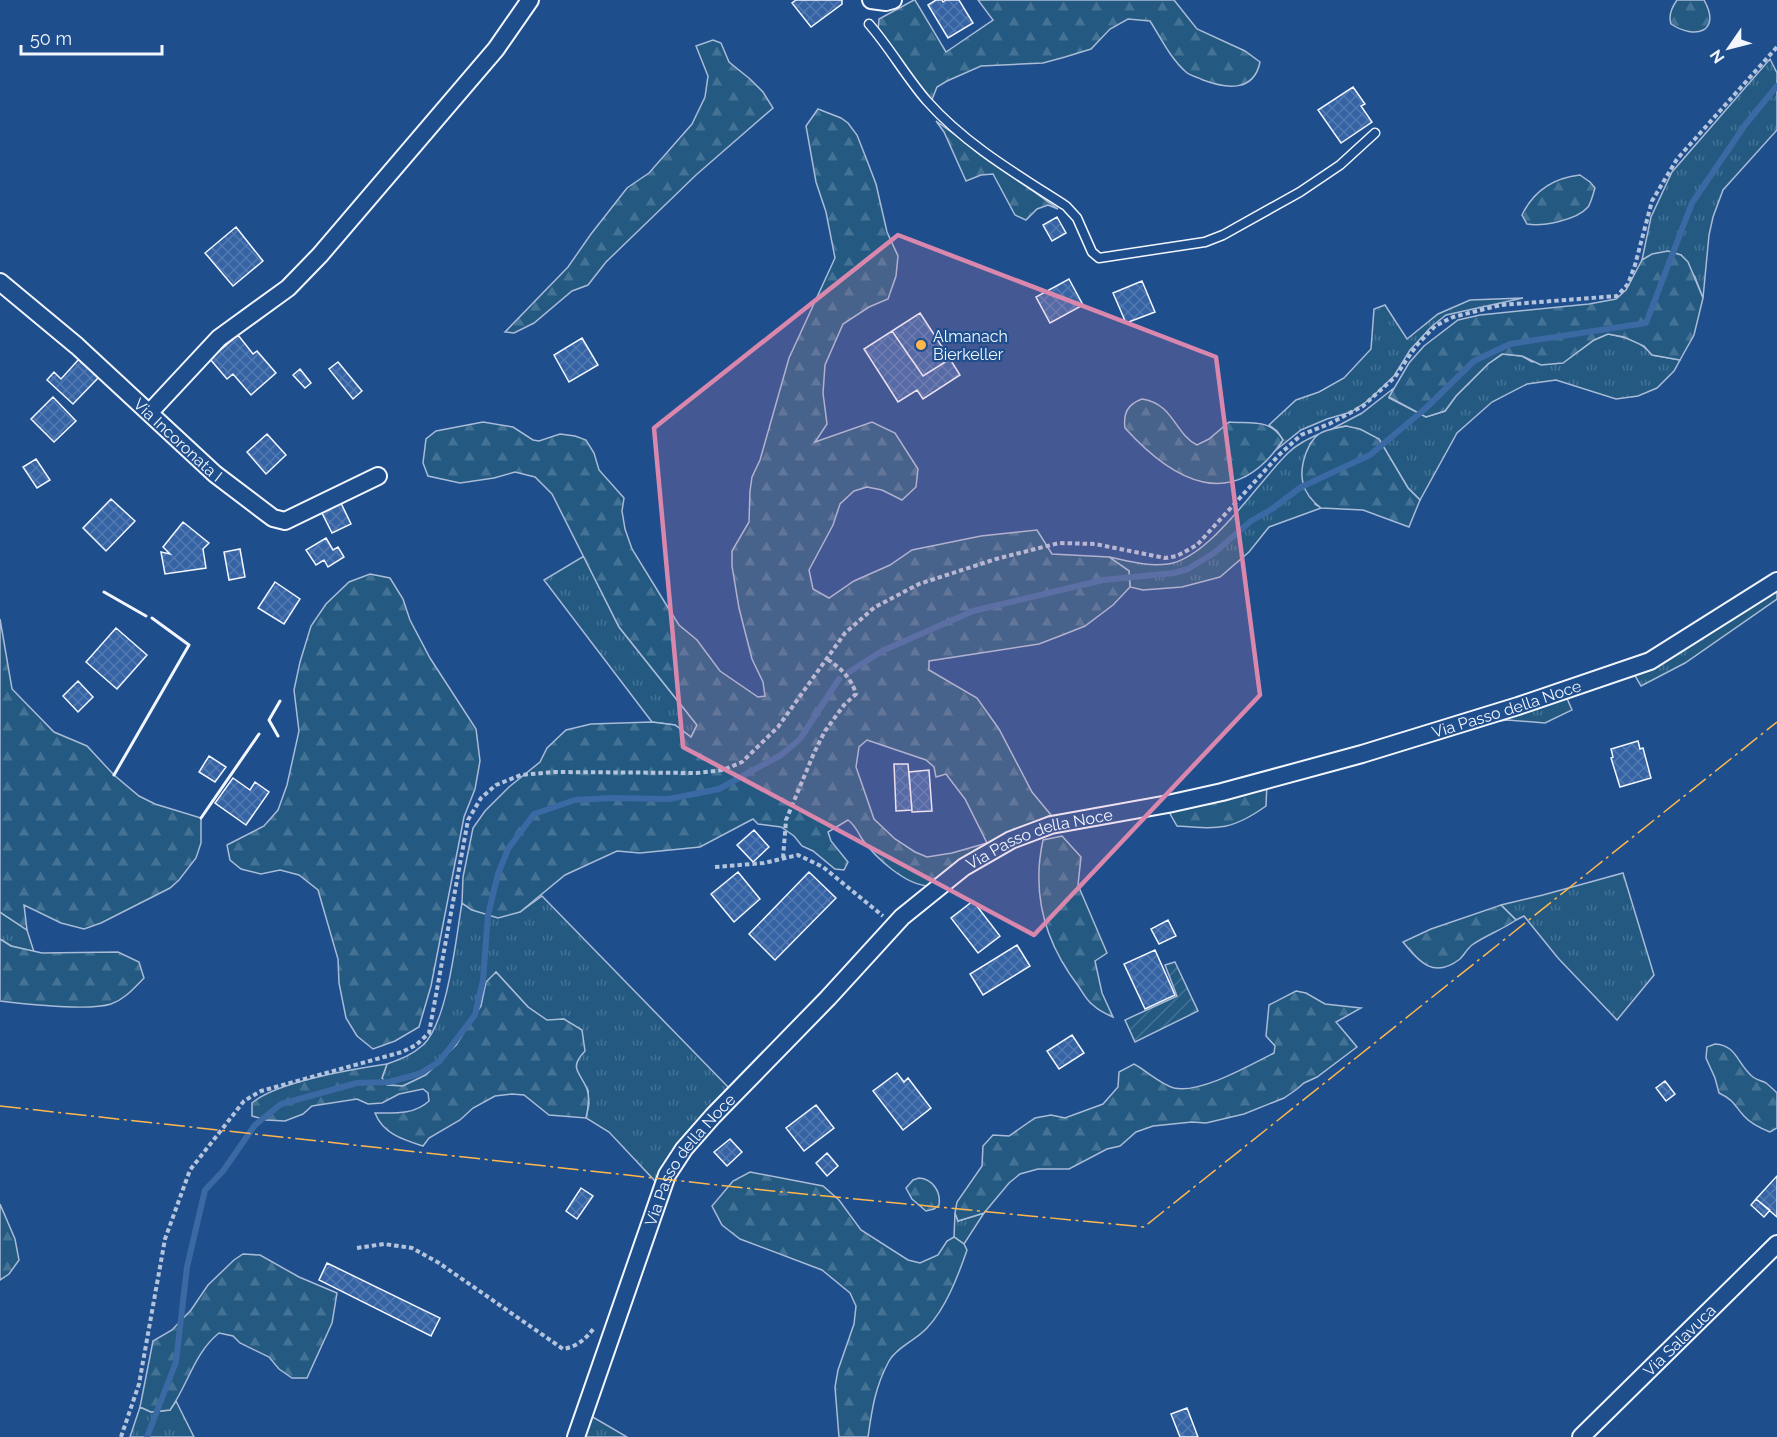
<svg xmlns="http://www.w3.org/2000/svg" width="1777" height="1437" font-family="Raleway,sans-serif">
<defs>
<pattern id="grass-tufts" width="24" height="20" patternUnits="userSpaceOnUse" patternTransform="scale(1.5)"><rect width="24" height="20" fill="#245a82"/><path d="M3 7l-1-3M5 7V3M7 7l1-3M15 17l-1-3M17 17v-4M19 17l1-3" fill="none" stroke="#447295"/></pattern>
<pattern id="forest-firs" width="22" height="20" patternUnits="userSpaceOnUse" patternTransform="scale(1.5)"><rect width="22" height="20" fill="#245a82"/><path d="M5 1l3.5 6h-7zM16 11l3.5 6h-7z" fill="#447295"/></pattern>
<pattern id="garden-furrows" width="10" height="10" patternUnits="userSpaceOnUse" patternTransform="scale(1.5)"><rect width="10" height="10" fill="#245a82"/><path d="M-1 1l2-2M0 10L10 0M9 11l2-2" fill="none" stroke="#447295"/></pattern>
<pattern id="building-cross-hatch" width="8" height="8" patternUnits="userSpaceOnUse" patternTransform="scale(1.5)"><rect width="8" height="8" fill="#3563a3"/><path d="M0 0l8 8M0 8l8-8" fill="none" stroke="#537ab1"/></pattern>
</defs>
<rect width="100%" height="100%" fill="#1f4e8c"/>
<!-- grass -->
<path fill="url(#grass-tufts)" stroke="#a8bbd7" stroke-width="1.5" d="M1770 59 1777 73V130L1723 190 1713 217 1709 235 1703 298 1695 277 1681 255C1666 251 1655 251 1642 260L1651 217 1672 172Z
M1523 298 1446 315 1431 327 1410 350 1394 376 1369 400 1351 412 1327 419 1301 430 1276 450 1283 440 1277 431 1269 425 1296 400 1319 392 1344 378 1371 349 1374 309 1385 305 1407 339 1438 314 1470 300Z
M1608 334C1626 337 1641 341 1652 355L1680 360 1674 371 1657 388 1638 396 1616 399 1556 380 1527 384 1492 402 1457 433 1420 500 1408 488 1379 439 1346 426 1330 430 1362 413 1394 388 1389 398 1426 417 1445 411 1456 396 1488 364 1503 354 1522 356 1532 362 1579 351 1594 340Z
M1319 434 1310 444 1315 504 1321 508 1269 527 1249 552 1220 577 1182 587 1143 590 1130 587 1129 571 1109 557C1128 561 1148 567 1168 564 1210 558 1258 482 1288 453 1297 444 1308 439 1319 434Z
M584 556 619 627 697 725 691 737 675 725 652 722 544 580Z
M1777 587V599L1685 663 1641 686 1633 672Z
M1566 696 1572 710 1545 723 1507 720 1486 723Z
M1623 873 1654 975 1617 1020 1558 958 1524 916 1516 920 1501 905 1543 895Z
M542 896 730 1089 656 1182 609 1132 586 1118 589 1104 588 1090 576 1071 577 1059 564 1019 547 1021 528 1007 496 972 483 993 481 1006 456 1045 426 1075 403 1086 387 1085 382 1078 387 1064C401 1059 412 1055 423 1045 448 1022 456 937 462 903L472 910 520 912Z
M0 912 27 930 34 952 11 946 0 939Z
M955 1213 958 1221 984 1213 964 1244 954 1237Z
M176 1401 194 1437H130L140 1407 151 1412 170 1410Z
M591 1416 627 1437H583Z"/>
<!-- forest -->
<path fill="url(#forest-firs)" stroke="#a8bbd7" stroke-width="1.5" fill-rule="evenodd" d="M914 0H915L946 52 993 20 978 0H1174L1197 29 1245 51 1260 62C1254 92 1227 89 1203 80 1198 77 1190 76 1186 72 1170 58 1161 38 1150 21L1128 19 1110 29 1091 49 1065 57 1043 63 981 66 947 81 937 87 931 102 878 30 879 19Z
M1677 0H1704C1722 32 1695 40 1671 24 1668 15 1672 7 1677 0Z
M713 40 721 43 729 62 750 79 763 92 773 108 696 175 606 262 588 285 572 291 534 323 514 333 505 332 568 267 591 234 627 188 649 173 692 124 705 97 708 76 696 46Z
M818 109 841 118 848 123 857 135 868 163 876 184 887 232 898 256 896 276 888 299 869 307 843 324 825 365 823 393 827 424 815 442 872 422 895 433 918 469 916 487 902 500 882 490 867 487 854 491 840 504 833 525 809 570 813 589 829 598 854 581 890 565 912 550 981 536 1037 530 1052 554 1109 557 1129 571 1130 587 1113 605 1085 626 1065 634 1039 644 929 661V670L977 698 999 729 1032 792 1051 815 1008 834 929 886C905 885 876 858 862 839 858 832 855 825 848 820L828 832 831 841 848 862 844 870 835 869 813 851 802 846 794 836 781 827 758 824 753 819 700 847 640 853 617 851 565 875 520 912 498 918 472 910 462 903 463 877 473 828 485 811 509 787 540 762 547 748 566 730 591 724 652 722 675 725 691 737 697 725 619 627 552 494 535 477 515 472 494 478 460 483 428 476 423 463 426 439 436 431 483 422 513 427 533 440 539 441 560 434 575 436 586 440 594 453 599 470 624 498 622 511 625 529 632 549 667 606 679 625 697 640 720 671 758 697 765 696 763 682 752 659 739 608 732 566V551L749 522 750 491 752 477 760 460 789 358 835 258 826 212 816 182 806 126ZM867 740 926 760 934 767 936 777 946 774 965 799 987 843 952 853 927 857 915 852 895 839 874 819 856 767 859 747Z
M936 121 1058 209 1048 205 1037 209 1026 220 1015 215 993 174 981 175 966 181 944 132Z
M1580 175 1590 182 1595 188C1593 194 1591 203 1588 207 1577 220 1542 227 1527 224L1522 215C1534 190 1553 178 1580 175Z
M1668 251 1681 255 1688 262 1703 298 1694 335 1680 360 1652 355 1644 346 1624 337 1608 334 1594 340 1563 363 1541 365 1522 356 1502 354 1488 364 1456 396 1445 411 1426 417 1389 397 1409 363 1424 346 1458 320 1480 315 1589 304 1616 299 1626 290 1642 260 1652 254Z
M1142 399C1174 404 1174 433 1197 445L1209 439 1229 422C1251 424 1270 418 1283 440 1233 515 1173 481 1125 428 1123 413 1128 404 1142 399Z
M1346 426 1360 429 1379 439 1408 488 1420 500 1409 527 1363 510 1321 508C1301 493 1298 475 1306 453 1309 446 1312 439 1319 434 1326 429 1338 428 1346 426Z
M370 574 390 578 403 599 410 620 430 658 476 729 480 761 475 789 464 817 431 986 419 1027 395 1041 373 1049 357 1036 346 1018 339 983 338 959 318 890 299 875 280 870 261 874 241 869 230 860 227 845 264 826 278 810 287 785 299 731 294 690 300 662 311 626 326 604 349 582Z
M0 619 12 689 54 732 87 746 114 775 139 796 155 804 201 818V843L196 858 179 880 170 888 101 923 84 929 61 923 24 905 27 930 0 912Z
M1267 783 1266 806C1231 831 1218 829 1177 826L1169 812Z
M1062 836 1081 857 1078 885 1107 953 1095 961 1102 993 1113 1017C1106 1014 1098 1010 1093 1005 1087 1001 1083 993 1079 987 1045 943 1031 895 1043 840Z
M1501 905 1516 920C1502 930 1486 935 1472 945 1467 949 1464 955 1460 959 1434 979 1420 963 1403 942L1431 929Z
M0 939 11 946 42 953 118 952 139 962 144 978C134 988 125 999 111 1004 89 1011 25 1004 0 1001Z
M496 972 528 1007 547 1020 564 1019 582 1030 585 1051C568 1069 580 1071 587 1089 590 1098 588 1109 586 1118L549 1115 524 1095 512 1094 495 1096 473 1108 460 1120 429 1138 423 1146C404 1140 383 1134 375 1113 394 1113 414 1115 429 1101L428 1093 423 1089 399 1094 382 1103 368 1104 357 1099 312 1106 303 1114 285 1121 266 1120 252 1116V1103C276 1082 353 1069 387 1064L382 1078 387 1085 403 1086 426 1075 456 1045 481 1006 486 982Z
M1296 991 1306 993 1325 1004 1361 1008 1336 1022 1357 1047 1317 1077 1304 1083 1297 1089 1284 1098 1244 1114 1206 1123 1192 1122 1153 1126 1136 1132 1120 1146 1107 1149 1069 1169H1038L1020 1174 1009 1183 984 1213 958 1221 955 1213 957 1202 982 1166 983 1146 993 1135 1009 1136 1035 1118 1051 1115 1065 1118 1103 1104 1118 1087 1119 1072 1134 1064C1147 1071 1160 1084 1174 1088 1200 1094 1250 1065 1274 1053L1275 1046 1266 1036 1269 1005Z
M1715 1044C1737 1045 1737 1064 1753 1077 1757 1080 1762 1081 1766 1083 1770 1086 1774 1090 1777 1093V1128L1770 1132C1760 1128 1751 1124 1744 1116 1734 1105 1734 1100 1719 1093L1715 1078 1706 1058 1707 1047Z
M750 1172 823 1186 839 1200 861 1230 908 1260 920 1263 938 1255 947 1241 954 1237 964 1244 967 1250C958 1276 946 1308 927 1328 916 1340 896 1348 889 1361 875 1387 872 1409 868 1437H839L835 1387 838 1370 854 1324 856 1306 850 1293 822 1270 740 1239 722 1225 712 1206 733 1181Z
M919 1178C933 1179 941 1192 939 1205L934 1209 926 1211 912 1199 906 1188 913 1180Z
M0 1204 15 1239 19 1260 9 1274 0 1280Z
M243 1254 260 1255 299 1277 337 1293 332 1323 307 1378H292L279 1369 269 1357 240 1343 233 1336 219 1333C194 1353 188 1385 170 1410L151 1412 140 1407 153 1341 172 1330 191 1310 208 1285 234 1260Z"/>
<!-- garden -->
<path fill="url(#garden-furrows)" stroke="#a8bbd7" stroke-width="1.5" d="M1175 962 1198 1011 1135 1042 1125 1020 1177 996 1165 965Z"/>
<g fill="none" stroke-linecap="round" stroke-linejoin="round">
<!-- stream -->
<path stroke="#3b69a3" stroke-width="6" d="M849 672 882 651 973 611 1103 580 1174 573 1188 569 1214 553 1251 521 1272 509 1301 487 1370 455 1426 408 1474 361 1510 344 1646 323 1692 203 1745 125 1777 86
M147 1437 176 1362 187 1267 205 1190 223 1171 255 1125 281 1104 357 1083 389 1082 419 1074 439 1062 475 1015 483 980 488 915 498 874 508 849 534 814 575 800 612 798 669 799 719 789 781 755 800 739 839 679"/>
</g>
<!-- building -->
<path fill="url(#building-cross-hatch)" stroke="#f2f6ff" stroke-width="1.5" d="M796 0H842V4L811 27 792 3Z
M936 0H942L943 2 946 0H959L973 23 948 38 928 5Z
M1353 87 1365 104 1361 106 1372 122 1341 143 1318 110Z
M1057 217 1066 233 1052 241 1043 225Z
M236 227 263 261 233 286 205 253Z
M1069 279 1083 305 1050 323 1036 297Z
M1142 281 1155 312 1126 323 1113 293Z
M920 313 950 359 923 376 892 331Z
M892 331 923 376 950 359 960 375 923 399 917 390 898 402 864 349Z
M238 335 253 354 257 351 276 373 251 395 233 374 227 379 210 359Z
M582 338 598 365 569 382 554 355Z
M79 359 99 377 73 404 47 380 54 372 61 379Z
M338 362 362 391 353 399 329 369Z
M300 369 311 383 305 388 293 375Z
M53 397 76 421 54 442 31 419Z
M267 434 286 455 266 474 247 452Z
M36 459 50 480 37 488 23 467Z
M111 499 135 521 106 551 83 528Z
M339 499 351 524 332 533 320 509Z
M183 522 209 543 203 549 206 568 165 574 161 552 170 554 163 547Z
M326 538 333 550 338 547 344 557 328 567 324 560 316 565 306 550Z
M240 549 245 577 229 580 224 552Z
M275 582 300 599 284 624 258 608Z
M116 628 147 655 117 689 86 662Z
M78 681 93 697 78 712 63 696Z
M1638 741 1640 749 1643 748 1651 778 1620 787 1611 758 1613 757 1611 749Z
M209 756 226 767 215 782 199 772Z
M894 764H908L912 810 896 811Z
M929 770 932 811 912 812 909 772Z
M233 778 250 790 255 782 269 792 246 825 215 803Z
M754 830 769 847 753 862 737 845Z
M738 872 760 899 734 922 711 894Z
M809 872 836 898 775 960 749 934Z
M973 901 1000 936 978 953 951 918Z
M1168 920 1176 936 1159 944 1151 929Z
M1017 945 1030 966 983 995 970 974Z
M1155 950 1175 995 1145 1009 1124 964Z
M1072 1035 1084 1053 1059 1069 1047 1051Z
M897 1073 904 1082 908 1078 931 1108 903 1130 873 1091Z
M1665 1081 1675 1094 1666 1101 1656 1088Z
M816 1105 834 1128 804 1151 786 1128Z
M730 1139 742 1152 727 1166 714 1152Z
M827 1153 838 1166 827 1176 816 1163Z
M1777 1176V1217L1756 1199Z
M581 1188 593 1196 577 1219 566 1211Z
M1756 1199 1770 1210 1764 1217 1751 1205Z
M327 1263 440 1318 431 1336 319 1280Z
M1187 1408 1198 1437H1180L1171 1414Z"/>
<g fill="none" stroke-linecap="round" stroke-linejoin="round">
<defs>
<path id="service" d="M869 24C890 48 906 77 927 101 966 145 1018 175 1066 206L1077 218 1092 252 1099 258 1205 242 1223 235 1300 192 1340 165 1375 133"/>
<g id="minor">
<path d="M871 0 886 2 893 0"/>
<path id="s1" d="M0 282 77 346 215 474 273 518 285 521 378 476"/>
<path d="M150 412 219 338 288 288 320 255 496 49 530 0"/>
<path id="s2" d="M576 1437 667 1175 684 1149 713 1116 828 998 902 917 964 867 1011 840 1051 825 1168 804 1222 792 1362 754 1518 706 1650 661 1777 581"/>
<path id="s3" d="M1581 1437 1777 1244"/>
</g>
</defs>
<!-- service casing -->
<use href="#service" stroke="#f2f6ff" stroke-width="11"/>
<!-- minor casing -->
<use href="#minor" stroke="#f2f6ff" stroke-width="20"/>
<!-- path -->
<path stroke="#b3c4dc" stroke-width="4" stroke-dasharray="4.5 3" stroke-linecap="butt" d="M783 858 786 820 814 753 825 731 844 705 856 694C851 677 840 668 826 658
M715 867 764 863 798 855 823 867 883 916
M357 1248 384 1244 412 1248 439 1263 563 1349C579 1346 585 1339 595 1327
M121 1437 139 1384 165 1239 190 1170 244 1101 261 1091 402 1052 416 1045 429 1033 468 820 481 798 496 785 521 775 554 772 697 773 723 770 742 762 778 727 845 633 875 607 919 584 996 559 1059 543 1095 544 1165 558 1177 556 1197 545 1279 455 1301 435 1329 424 1363 406 1395 377 1416 346 1435 326 1453 317 1501 305 1617 296 1628 284 1635 265 1652 201 1677 159 1777 47"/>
<!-- service -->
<use href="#service" stroke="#1f4e8c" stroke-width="8"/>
<!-- minor -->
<use href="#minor" stroke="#1f4e8c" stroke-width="16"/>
<!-- wall -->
<path stroke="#f2f6ff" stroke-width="3" d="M104 592 146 616
M278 736 269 720 280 701
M114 775 189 645 152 618
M201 818 259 734"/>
<!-- power -->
<path stroke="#ffb74d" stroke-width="1.5" stroke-dasharray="21 4.5 3 4.5" stroke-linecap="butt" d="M0 1106 763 1190 1144 1227 1777 722"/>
</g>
<!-- marked area -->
<path fill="#da87ad" fill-opacity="0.2" stroke="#da87ad" stroke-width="4.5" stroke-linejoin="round" d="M898 235 1216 357 1260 695 1034 935 683 747 654 428Z"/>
<!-- markers -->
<circle fill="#ffb74d" stroke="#1f4e8c" stroke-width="2" cx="921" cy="345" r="6"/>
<g text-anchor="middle" stroke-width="4.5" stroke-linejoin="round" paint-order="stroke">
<!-- poi labels -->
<g font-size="16" fill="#f2f6ff" stroke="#1f4e8c" text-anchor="start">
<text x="933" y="342">Almanach<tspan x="933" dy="18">Bierkeller</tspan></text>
</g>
<!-- street labels -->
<g font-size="16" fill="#f2f6ff" stroke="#1f4e8c">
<text dy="6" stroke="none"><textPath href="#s1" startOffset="238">Via Incoronata I</textPath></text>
<text dy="6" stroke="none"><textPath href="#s2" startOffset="1274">Via Passo della Noce</textPath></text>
<text dy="6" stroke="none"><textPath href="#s2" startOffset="788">Via Passo della Noce</textPath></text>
<text dy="6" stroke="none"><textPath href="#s2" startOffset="302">Via Passo della Noce</textPath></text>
<text dy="6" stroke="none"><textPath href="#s3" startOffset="138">Via Salavuca</textPath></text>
</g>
</g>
<!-- north arrow -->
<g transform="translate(1729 48) rotate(235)" stroke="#1f4e8c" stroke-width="4.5" paint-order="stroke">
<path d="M0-4.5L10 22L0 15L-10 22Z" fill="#f2f6ff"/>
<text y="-9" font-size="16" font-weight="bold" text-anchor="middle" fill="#f2f6ff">N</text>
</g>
<!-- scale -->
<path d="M21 45v9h141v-9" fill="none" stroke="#f2f6ff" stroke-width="3"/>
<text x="30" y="45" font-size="18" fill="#f2f6ff" stroke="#1f4e8c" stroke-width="4.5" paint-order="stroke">50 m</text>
</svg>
